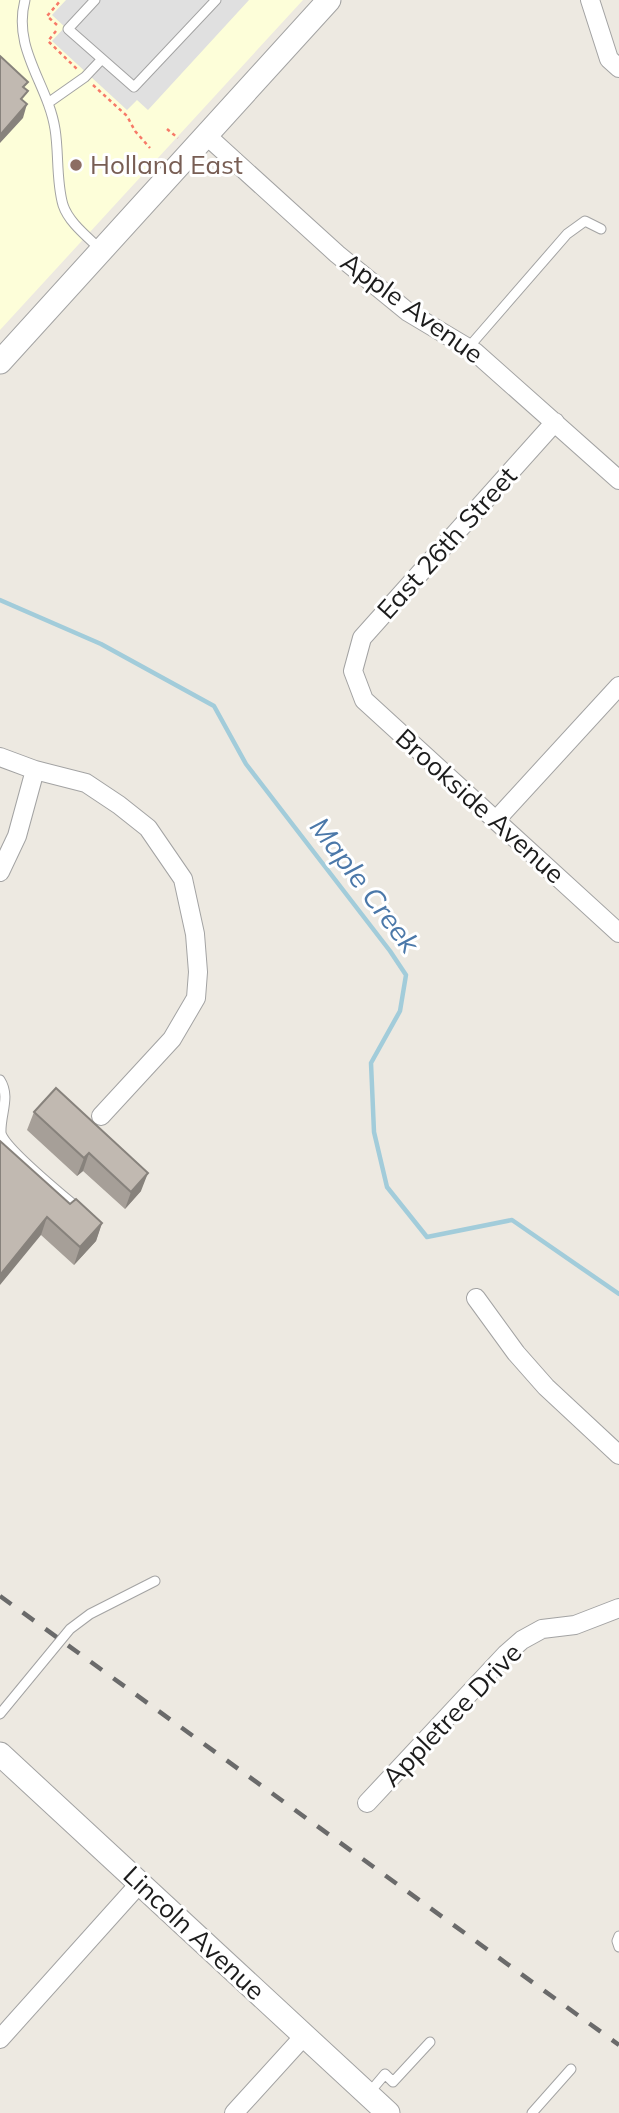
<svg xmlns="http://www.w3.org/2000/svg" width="619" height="2113" font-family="Mulish,sans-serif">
<rect width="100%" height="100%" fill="#ede9e1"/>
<!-- education -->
<path fill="#fdfed9" d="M0 0H303L0 330Z"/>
<!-- parking -->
<path fill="#e0e0e0" d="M66 0H249L148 110 137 100 127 110 52 41 65 27 52 15Z"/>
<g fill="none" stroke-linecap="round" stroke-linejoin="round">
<!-- stream -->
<path stroke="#a2ccda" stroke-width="4.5" d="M0 600 101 644 214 706 246 764 390 951 406 975 400 1011 371 1063 374 1132 387 1187 427 1237 512 1220 619 1294"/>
<defs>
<path id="service" d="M25 0C12 49 48 84 55 129 59 153 56 181 63 205 69 223 88 237 101 250
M95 0 68 29 134 87 216 0
M48 103 85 77 102 59
M468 348 567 234 585 221 601 229
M0 1080C11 1097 0 1114 1 1133 5 1149 65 1197 80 1210
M0 1714 70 1629 90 1614 155 1581
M619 1936 617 1941 619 1947
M369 2093 385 2074 393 2082 430 2042
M532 2113 571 2069"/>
<path id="minor" d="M590 0 609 59 619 68
M206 135 337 254 408 312 475 352 619 480
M555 422 362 638 353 671 364 700 619 933
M0 757 35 770 86 783 119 805 148 828 183 879 195 934 198 972 196 998 172 1039 101 1116
M497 819 619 686
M0 872 17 836 35 770
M476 1298 516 1353 546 1387 619 1455
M367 1803 506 1654 522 1640 542 1629 575 1625 619 1608
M0 2039 140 1883
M234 2113 305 2035"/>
<path id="tertiary" d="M0 362 329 0
M0 1754 388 2113"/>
</defs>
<!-- service casing -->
<use href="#service" stroke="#a3a3a3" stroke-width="11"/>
<!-- minor casing -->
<use href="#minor" stroke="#a3a3a3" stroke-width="20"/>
<!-- tertiary casing -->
<use href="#tertiary" stroke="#a3a3a3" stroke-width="25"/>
<!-- path -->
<path stroke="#f77a68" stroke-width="2.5" stroke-dasharray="3.5 3.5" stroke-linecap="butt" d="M57 25 47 16 61 0
M56 31 48 41 77 69
M93 85 127 116 135 131 150 148
M167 129 178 138"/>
<!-- service -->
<use href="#service" stroke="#fff" stroke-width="9"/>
<!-- minor -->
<use href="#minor" stroke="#fff" stroke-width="18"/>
<!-- tertiary -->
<use href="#tertiary" stroke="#fff" stroke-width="23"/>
<!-- rail -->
<path stroke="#6a6a6a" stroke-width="4.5" stroke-dasharray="14 14" stroke-linecap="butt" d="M0 1596 619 2045"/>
</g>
<!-- wall -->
<path fill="#a69f98" d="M34 1112 141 1191 125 1209 83 1171 77 1176 27 1130Z
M0 1141 70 1204 102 1223 96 1241 74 1265 41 1235Z"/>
<!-- shaded-wall -->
<path fill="#87827c" d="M27 104 23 118 0 143V135Z
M89 1153 83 1171 77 1176 84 1158Z
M148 1173 141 1191 125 1209 131 1192Z
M47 1217 41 1235 0 1285V1275Z
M102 1223 96 1241 74 1265 80 1247Z"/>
<!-- building -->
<path fill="#c1b9b1" stroke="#87827c" stroke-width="2" d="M0 56 28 82 23 87 28 91 21 99 27 104 0 135Z
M56 1088 148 1173 131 1192 89 1153 84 1158 34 1112Z
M0 1141 70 1204 76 1199 102 1223 80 1247 47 1217 0 1275Z"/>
<!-- markers -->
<circle fill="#8d6e63" stroke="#fff" stroke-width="2.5" cx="76" cy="165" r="7"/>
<g text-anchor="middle" stroke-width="6" stroke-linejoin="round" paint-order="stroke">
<!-- education labels -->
<g font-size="26" fill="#785e54" stroke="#fff" text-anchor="start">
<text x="90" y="174">Holland East</text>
</g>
<!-- street labels -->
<g font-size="26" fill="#1c1c1c" stroke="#fff">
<text transform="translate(412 308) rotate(36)" y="9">Apple Avenue</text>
<text transform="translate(447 543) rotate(-48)" y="9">East 26th Street</text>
<text transform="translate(480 806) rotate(42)" y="9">Brookside Avenue</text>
<text transform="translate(452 1715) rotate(-46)" y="9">Appletree Drive</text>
<text transform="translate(194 1933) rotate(43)" y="9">Lincoln Avenue</text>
</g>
<!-- water labels -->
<g font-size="28" font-style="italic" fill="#4b78a9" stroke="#fff">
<text transform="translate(365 885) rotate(53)" y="10">Maple Creek</text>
</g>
</g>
</svg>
